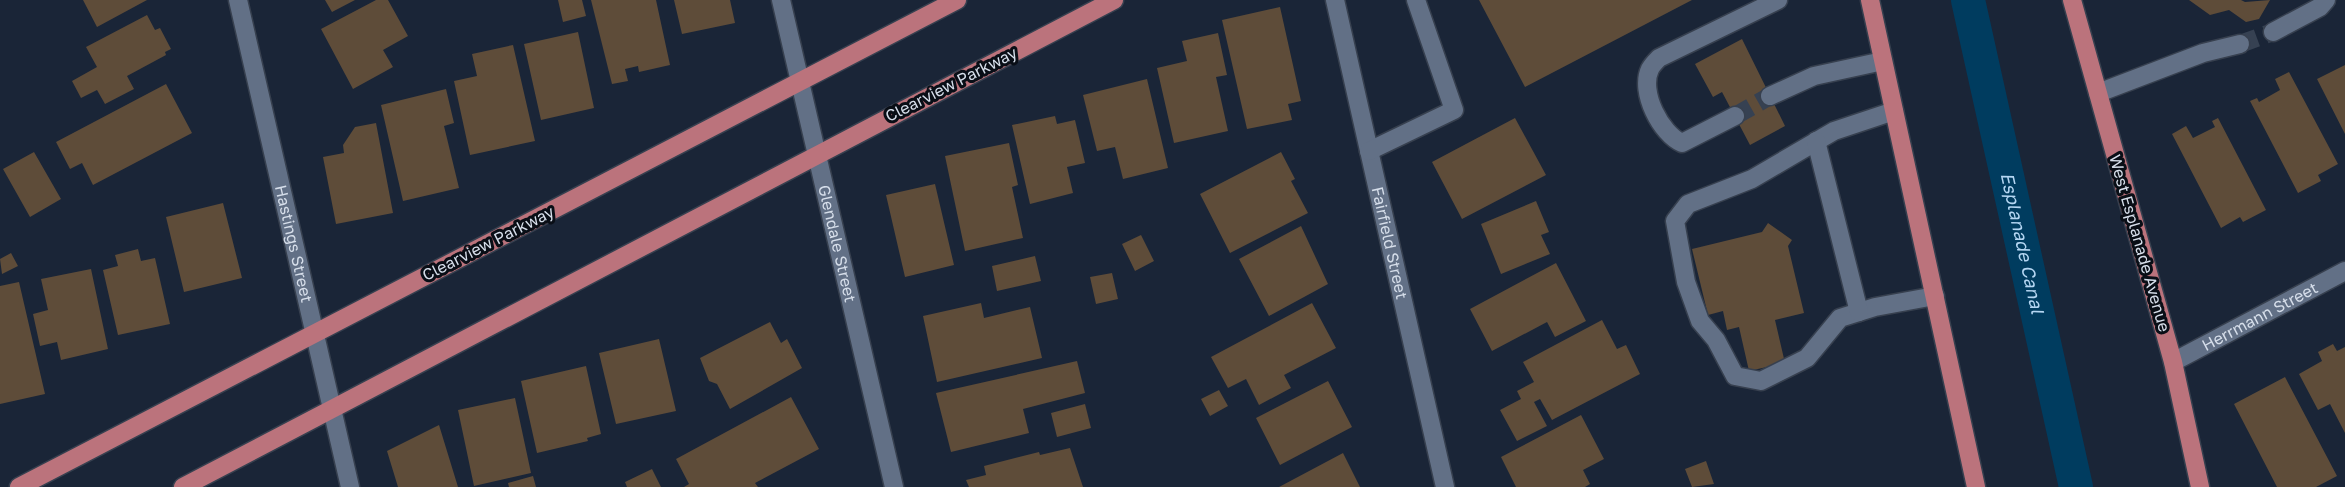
<svg xmlns="http://www.w3.org/2000/svg" width="2345" height="487" font-family="'Golos Text',sans-serif">
<rect width="100%" height="100%" fill="#1a2537"/>
<g fill="none" stroke-linecap="round" stroke-linejoin="round">
<!-- canal -->
<path stroke="#003c5f" stroke-width="34" id="s1" d="M1968 0 2076 487"/>
</g>
<!-- building -->
<path fill="#5e4c39" d="M83 0H147L97 27Z
M325 0H355L332 12Z
M376 0H388L408 36 383 50 393 67 353 89 321 29Z
M558 0H582L586 16 563 22Z
M591 0H656L670 65 639 72 638 66 625 69 628 81 612 84Z
M674 0H730L735 23 682 34Z
M1479 0H1692L1525 87Z
M2189 0H2241L2245 2 2270 0 2259 19 2246 22 2229 10 2210 15Z
M1280 7 1301 101 1288 104 1292 120 1247 129 1222 20Z
M147 15 155 30 160 28 171 49 165 52 166 55 127 76 134 89 105 104 97 90 81 98 72 81 97 67 86 47Z
M578 32 594 108 541 120 524 44Z
M1218 33 1227 75 1216 77 1228 131 1174 143 1157 68 1187 61 1182 41Z
M1742 39 1785 126 1750 145 1722 92 1713 97 1695 64Z
M513 45 535 141 470 155 454 81 477 76 472 54Z
M2345 65V134L2317 79Z
M2289 72 2338 164 2318 175 2321 181 2298 193 2250 101 2257 98 2259 102 2280 90 2275 79Z
M1147 79 1168 168 1123 179 1115 147 1097 151 1083 95Z
M166 84 192 133 93 185 82 163 70 169 56 142Z
M446 89 454 123 444 126 459 188 403 201 381 105Z
M1055 116 1057 124 1075 120 1085 163 1067 167 1073 193 1030 204 1012 125Z
M1515 118 1546 175 1462 219 1432 162Z
M2218 118 2266 210 2243 222 2240 217 2221 228 2172 134 2186 126 2193 138 2215 127 2212 121Z
M376 123 393 213 336 224 323 157 344 153 343 145 355 127Z
M1009 143 1018 185 1012 187 1023 238 965 251 945 156Z
M34 152 61 199 30 217 3 169Z
M1281 152 1295 179 1291 181 1308 213 1230 253 1200 194Z
M935 184 954 265 905 277 886 195Z
M1536 201 1549 232 1541 235 1550 254 1501 274 1481 224Z
M223 203 242 278 184 292 166 217Z
M1768 223 1792 240 1788 246 1804 313 1775 320 1785 363 1749 371 1739 327 1727 330 1723 311 1708 315 1692 249 1762 232Z
M1301 226 1328 284 1269 316 1239 259Z
M1141 235 1154 261 1135 271 1122 244Z
M138 249 141 261 155 258 170 324 118 335 103 270 118 266 115 255Z
M11 253 18 266 2 274 0 259Z
M1035 256 1041 281 997 291 992 266Z
M1556 263 1586 321 1555 337 1547 322 1492 351 1470 309Z
M91 269 108 349 61 360 57 342 40 346 33 314 48 310 41 279Z
M1112 273 1118 299 1096 304 1090 277Z
M19 282 45 394 0 404V286Z
M981 303 984 318 1030 307 1042 358 937 382 923 316Z
M1312 303 1336 348 1284 375 1291 388 1259 405 1246 379 1228 388 1211 357Z
M1602 320 1617 349 1626 345 1640 374 1552 420 1540 399 1534 402 1547 426 1517 441 1500 410 1521 399 1517 391 1534 382 1523 362Z
M770 322 781 343 787 339 802 368 730 409 717 384 709 381 700 358Z
M659 339 676 411 616 424 599 353Z
M2333 344 2337 351 2345 347V433L2330 404 2318 410 2299 374 2322 361 2318 352Z
M1077 361 1085 393 1023 409 1029 433 951 452 936 393Z
M586 366 601 434 587 438 588 441 537 453 521 381Z
M2285 377 2337 476 2316 487H2277L2234 404Z
M1328 381 1352 427 1280 465 1256 418Z
M1219 390 1228 406 1210 416 1201 399Z
M791 397 819 449 755 483 758 487H684L689 484 676 459Z
M515 398 531 473 474 486 458 410Z
M1085 404 1091 428 1057 437 1051 413Z
M1581 415 1604 459 1583 470 1590 484 1585 487H1516L1501 457Z
M439 425 458 487H398L387 451Z
M1070 448 1083 487H969L966 480 986 475 984 466 1039 452 1040 455Z
M1343 453 1360 487H1279Z
M1706 461 1714 484 1692 487 1685 469Z
M652 469 661 487H627L625 482Z
M533 476 536 487H509L508 483Z"/>
<g fill="none" stroke-linecap="round" stroke-linejoin="round">
<!-- minor-tunnel -->
<path stroke="#364152" stroke-width="18" stroke-dasharray="18 9" stroke-linecap="butt" d="M2240 44 2273 32
M1735 116 1770 96"/>
<defs>
<g id="minor">
<path id="s2" d="M238 0 350 487"/>
<path id="s3" d="M781 0 894 487"/>
<path id="s4" d="M1335 0 1445 487"/>
<path d="M2273 32 2320 7 2326 0"/>
<path d="M2098 93 2203 53 2240 44"/>
<path d="M1770 96 1814 76 1883 61"/>
<path d="M1894 111 1834 131 1752 179 1688 204 1675 221 1686 282 1700 321 1716 340 1735 376 1761 381 1807 358 1840 318 1875 307 1935 296"/>
<path d="M1735 116 1682 143C1661 134 1639 92 1650 69 1652 65 1656 61 1659 58L1778 0"/>
<path d="M1816 141 1859 312"/>
<path d="M1369 151 1454 110 1416 0"/>
<path id="s5" d="M2173 362 2345 271"/>
</g>
<path id="major" d="M1870 0 1976 487
M2072 0 2173 362 2200 487
M19 487 957 0
M183 487 1114 0"/>
</defs>
<!-- minor casing -->
<use href="#minor" stroke="#37404f" stroke-width="21"/>
<!-- major casing -->
<use href="#major" stroke="#37404f" stroke-width="21"/>
<!-- minor -->
<use href="#minor" stroke="#627086" stroke-width="18"/>
<!-- major -->
<use href="#major" stroke="#bb737c" stroke-width="18"/>
</g>
<g text-anchor="middle" stroke-width="6" stroke-linejoin="round" paint-order="stroke">
<!-- street labels -->
<g font-size="16" fill="#d6deea" stroke="#090e16">
<text transform="translate(951 84) rotate(-27)" y="6">Clearview Parkway</text>
<text dy="6" stroke="none"><textPath href="#s2" startOffset="250">Hastings Street</textPath></text>
<text transform="translate(488 243) rotate(-27)" y="6">Clearview Parkway</text>
<text dy="6" stroke="none"><textPath href="#s3" startOffset="250">Glendale Street</textPath></text>
<text transform="translate(2140 243) rotate(74)" y="6">West Esplanade Avenue</text>
<text dy="6" stroke="none"><textPath href="#s4" startOffset="249">Fairfield Street</textPath></text>
<text dy="6" stroke="none"><textPath href="#s5" startOffset="98">Herrmann Street</textPath></text>
</g>
<!-- water labels -->
<g font-size="18" font-style="italic" fill="#b4d6f2" stroke="#090e16">
<text dy="6" stroke="none"><textPath href="#s1" startOffset="249">Esplanade Canal</textPath></text>
</g>
</g>
</svg>
